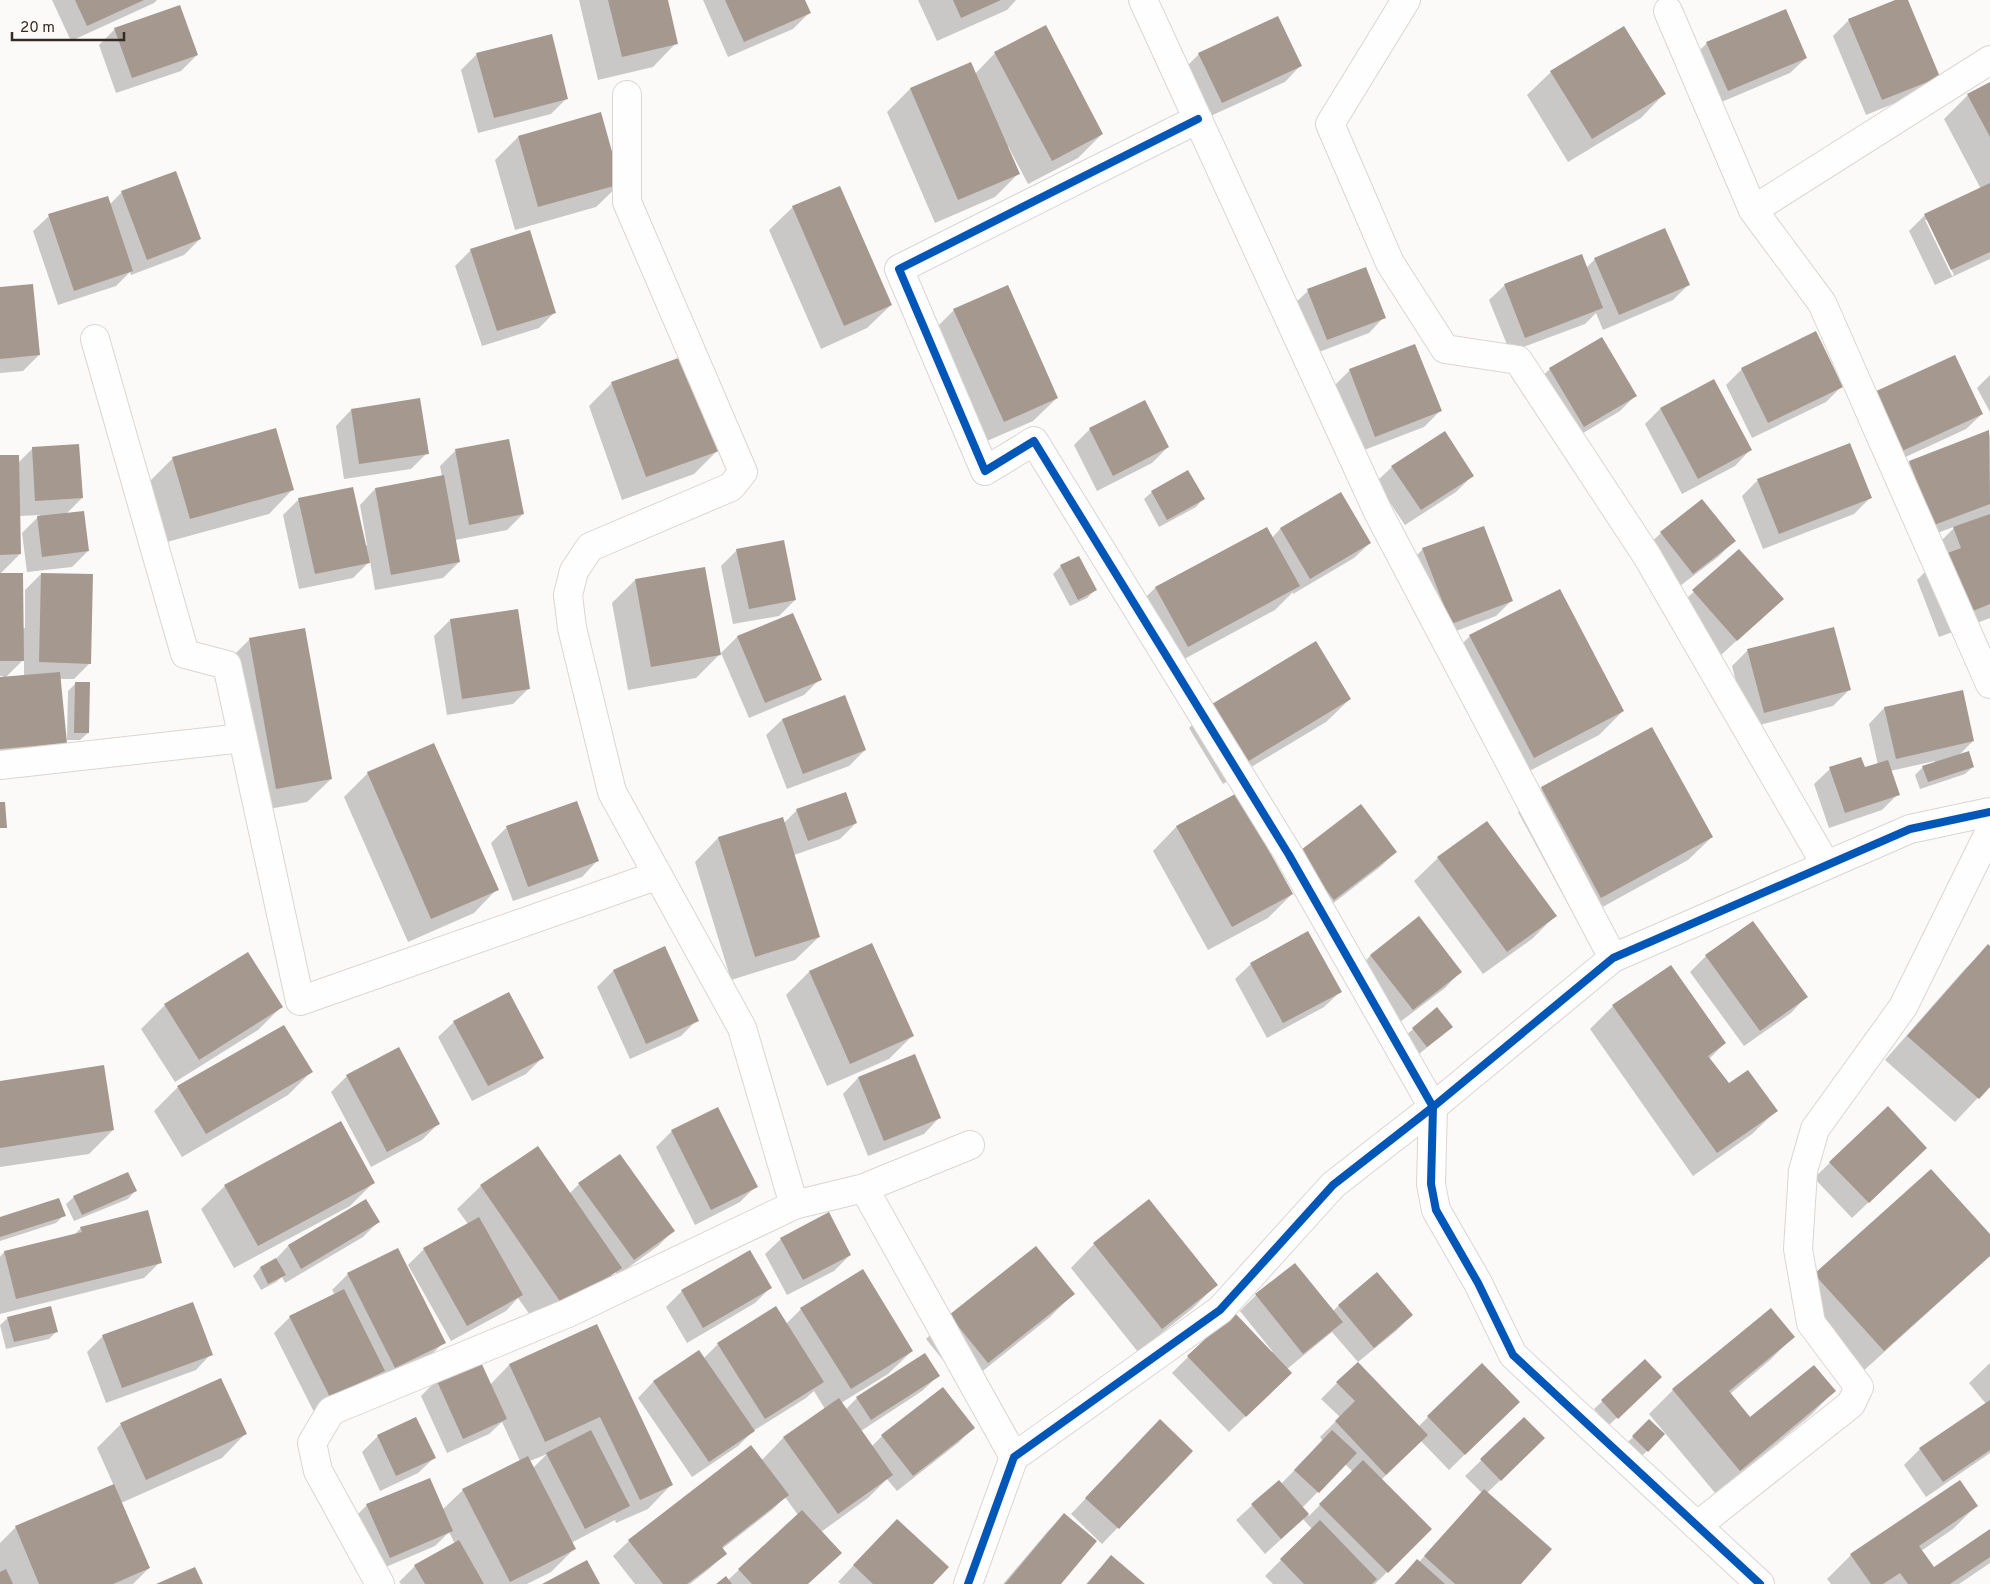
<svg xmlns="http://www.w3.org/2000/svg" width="1990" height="1584" font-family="Overpass,sans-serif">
<rect width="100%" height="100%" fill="#fcfaf8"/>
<!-- shadow -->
<path fill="#0003" fill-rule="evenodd" d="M52 0H157L154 3 71 41Z
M579 0H667L676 43 653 67 598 80Z
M703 0H803L809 13 793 29 728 57Z
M918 0H1016L1007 10 937 41Z
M1898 0H1907L1938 77 1922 92 1866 115 1833 36 1849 20Z
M115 29 197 55 181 71 116 93 99 45Z
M1707 43 1806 58 1790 73 1712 106 1691 59Z
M995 53 1102 134 1078 158 1028 184 1008 146 1006 147 1018 174 995 197 935 223 887 112 910 89 970 63 975 74Z
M477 54 567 98 551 114 478 133 461 70Z
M1199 54 1300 66 1285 82 1206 118 1183 70Z
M1551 72 1664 94 1641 118 1568 162 1527 95Z
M1990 84V259L1935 285 1909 231 1925 215 1981 189 1944 119 1968 95ZM1925 220H1928L1954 275 1952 276Z
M518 137 620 184 596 207 515 230 495 160Z
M122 192 200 239 184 255 131 275 130 272 116 286 58 305 33 231 49 216 110 204Z
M793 207 891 305 867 328 821 349 769 230Z
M471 250 555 312 539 328 482 346 455 266Z
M1595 259 1689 284 1673 300 1603 330 1596 313 1585 324 1510 352 1489 300 1505 285 1586 268Z
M0 288 39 355 23 371 0 373Z
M1308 291 1384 317 1369 333 1311 355 1292 306Z
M954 310 1057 398 1033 421 980 444 931 333Z
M1954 356 1982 414 1966 429 1884 467Z
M1550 369 1636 395 1620 411 1568 442 1534 384Z
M1742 369 1842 386 1826 402 1752 438 1726 385Z
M1350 370 1440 411 1424 427 1359 452 1334 386Z
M1990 375V412L1977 388Z
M612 383 717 451 694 474 622 500 589 406Z
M1145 402 1168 447 1152 463 1097 491 1074 445 1090 429Z
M1660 409 1750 450 1735 466 1682 494 1645 424Z
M351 410 427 453 411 469 344 479 336 426Z
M1988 431 1990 436V618L1939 637 1917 580 1934 563 1930 552 1956 526 1919 540 1894 478 1910 462Z
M33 448 82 498 66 514 88 551 72 567 27 572 22 533 40 515 19 516 20 554 0 574V457L18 463Z
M455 451 523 514 507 530 455 540 459 562 443 578 375 590 370 561 353 578 299 589 283 515 299 499 365 546 367 545 360 505 375 489 442 477 440 466Z
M173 458 292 490 269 514 167 542 149 482Z
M1392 467 1472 476 1456 492 1405 525 1376 482Z
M1758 480 1870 498 1854 514 1763 549 1742 496Z
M1152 492 1203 499 1196 507 1159 527 1144 499Z
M1341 494 1370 543 1354 558 1293 594V592L1275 610 1164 670 1132 611 1155 588 1266 528 1272 538 1280 529Z
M1661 533 1734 541 1718 557 1676 589 1645 548Z
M1423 549 1511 601 1496 616 1435 639 1407 565Z
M737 550 795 600 779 616 733 624 721 566Z
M1739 551 1782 599 1721 655 1677 607Z
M1061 566 1095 590 1087 598 1070 606 1053 574Z
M41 574 90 663 74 679H59L66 743 42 766 0 770V678H3V676H0V575L22 628H25V590ZM24 659V676L5 678Z
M635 580 720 654 696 678 628 690 612 603Z
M792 615 820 679 804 695 749 718 721 653 737 637Z
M450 620 529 688 513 704 447 715 434 636Z
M1470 636 1623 711 1599 735 1510 781 1446 660Z
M250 639 331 779 307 802 253 812 226 663Z
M1748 650 1849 690 1833 706 1748 728 1732 666Z
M76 683 88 733 80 740H66H67L68 691Z
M844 696 865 750 849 766 787 789 766 735 782 720Z
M1350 699 1326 722 1223 784 1189 728 1213 705Z
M1884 708 1973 741 1958 756 1973 767 1965 774 1920 789 1915 775 1923 767 1935 763V761L1890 771 1898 794 1882 810 1829 828 1814 784 1830 769 1861 758 1864 769 1878 765 1869 724Z
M1652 729 1712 837 1688 860 1577 921 1518 812 1542 788Z
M368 773 497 889 474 913 408 942 344 797Z
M1236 794 1292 894 1268 918 1208 950 1153 851 1176 827Z
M797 810 856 823 840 839 794 855 819 937 795 960 731 980 695 862 718 838 782 819 784 823Z
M507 827 597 861 582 877 513 901 491 843Z
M1396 852 1380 867 1318 915 1282 870Z
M1438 858 1555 916 1532 939 1483 974 1414 881Z
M1419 918 1460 972 1445 988 1396 1025 1355 972 1370 956Z
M1753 922 1806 997 1791 1013 1744 1046 1690 972 1706 956Z
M872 945 912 1036 889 1059 827 1086 786 995 809 972Z
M1988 946 1990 948V1085L1955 1122 1885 1060 1964 970Z
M664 948 697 1020 681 1036 630 1059 597 987 613 971Z
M248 954 281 1007 258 1030 175 1082 141 1029 165 1005Z
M1251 964 1340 992 1324 1007 1267 1038 1235 979Z
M1613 1006 1725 1043 1709 1059 1728 1085 1776 1111 1752 1134 1693 1176 1590 1029Z
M1437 1009 1444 1034 1419 1054 1405 1036Z
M454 1022 542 1058 526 1074 472 1101 438 1037Z
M914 1056 939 1118 924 1134 868 1156 843 1094 858 1078Z
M311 1072 288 1095 182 1157 154 1111 178 1087Z
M347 1076 438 1124 422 1140 371 1167 331 1092Z
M0 1083 113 1130 89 1154 0 1167Z
M1887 1108 1910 1163 1852 1218 1814 1178Z
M672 1131 756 1186 740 1202 695 1225 656 1147Z
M373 1183 350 1206 234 1268 201 1209 225 1186Z
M579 1184 674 1230 658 1246 618 1275 615 1272 596 1291 540 1329 518 1298 506 1311 451 1341 408 1265 424 1249 468 1224 457 1209 481 1186 570 1193Z
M135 1191 128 1199 74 1221 66 1204 74 1197Z
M366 1201 378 1222 363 1237 285 1283 282 1277 276 1282 261 1290 253 1276 260 1268 274 1261 288 1246Z
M64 1215 56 1223 0 1241V1218Z
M81 1228 160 1262 144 1278 0 1314V1257L4 1252 74 1235Z
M1990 1236V1256L1860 1374 1791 1298 1815 1275Z
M781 1239 850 1255 834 1271 787 1295 765 1254Z
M1094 1244 1216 1285 1193 1308 1138 1352 1071 1268Z
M749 1252 771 1287 755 1303 687 1343 666 1307 682 1291Z
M348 1274 444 1342 428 1358 379 1382 377 1377 367 1386 314 1412 274 1333 290 1317 335 1295 332 1290Z
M1073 1294 1050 1317 964 1386 926 1339 950 1316Z
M1256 1295 1332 1312 1339 1305 1412 1315 1396 1331 1358 1362 1332 1332 1287 1369 1275 1388 1229 1432 1172 1373 1188 1357 1273 1352 1240 1311Z
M801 1309 912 1351 888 1374 841 1403 845 1410 857 1398 938 1376 922 1391 861 1431 871 1447 882 1436 943 1389 973 1428 958 1443 897 1491 887 1479 868 1498 821 1532 807 1584H718L728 1580 798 1515 785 1497 772 1510 722 1549 725 1554 709 1569 690 1584H635L613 1556 629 1541 761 1461 783 1438 825 1409 814 1391 806 1398 753 1431 738 1446 692 1477 638 1398 653 1382 699 1351 704 1358 718 1344 786 1324Z
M1770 1309 1793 1337 1770 1360 1730 1394 1750 1419 1834 1391 1811 1415 1716 1494 1649 1414 1673 1390Z
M8 1318 57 1331 49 1339 6 1349 0 1325Z
M596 1325 671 1485 648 1509 616 1523 615 1520 571 1543 574 1549 551 1572 527 1584H401L399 1582 415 1566 455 1544 449 1532 435 1546 374 1572 351 1521 367 1505 442 1510 463 1490 520 1461 502 1422 489 1434 447 1453 421 1396 437 1380 490 1385 509 1365ZM547 1454 533 1468 530 1461Z
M103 1336 211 1354 196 1370 106 1403 87 1352Z
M1645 1361 1653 1384 1609 1425 1594 1409Z
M1990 1363V1453L1926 1497 1904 1465 1920 1449 1986 1404 1969 1383Z
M220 1380 245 1434 222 1458 121 1503 149 1568 133 1584H0V1543L16 1527 114 1486 97 1448 120 1425Z
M1337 1383 1418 1427 1428 1417 1518 1402 1449 1470 1421 1441 1381 1480 1430 1529 1375 1584H1273L1265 1576 1312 1529 1303 1519 1265 1554 1236 1520 1279 1481 1281 1484 1323 1441 1320 1437 1340 1417 1321 1399ZM1345 1464 1353 1472 1309 1516 1302 1508Z
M1524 1419 1527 1454 1487 1493 1519 1584H1394L1417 1561 1419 1562 1482 1493 1465 1476Z
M1649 1421 1663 1434 1640 1458 1626 1444Z
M378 1436 434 1458 418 1473 380 1491 362 1452Z
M1144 1437 1191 1451 1102 1544 1071 1514Z
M1976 1506 1953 1529 1921 1551 1933 1569 1990 1530V1563L1959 1584H1831L1827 1579 1851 1555Z
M1064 1515 1060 1584H1003L1048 1531Z
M881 1536 931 1584H841L838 1582Z
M1111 1557 1143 1584H1086Z"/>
<!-- building -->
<path fill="#a4988f" d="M75 0H144L87 26Z
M608 0H668L678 44 622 57Z
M725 0H805L811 13 744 42Z
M953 0H1001L961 18Z
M1895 0H1908L1940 77 1882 100 1848 19Z
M180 5 198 55 132 78 114 28Z
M1786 9 1807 58 1728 91 1706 42Z
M1278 16 1302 66 1222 103 1198 53Z
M1046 25 1103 134 1052 161 994 52Z
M1624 26 1666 94 1592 139 1550 71Z
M552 34 568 99 494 118 476 53Z
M971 62 1020 174 958 200 910 88Z
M1990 82V137L1967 94Z
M601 112 621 184 538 207 518 136Z
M176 171 201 239 147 260 121 191Z
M1990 183V252L1951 270 1924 214Z
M840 186 892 305 844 326 792 206Z
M108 196 133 271 74 291 48 214Z
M1665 228 1690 285 1619 315 1594 258Z
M530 230 556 313 497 331 470 249Z
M1582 254 1603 308 1525 338 1504 284Z
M1366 267 1386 318 1327 340 1307 289Z
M33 284 40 355 0 359V287Z
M1008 285 1058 398 1004 422 953 309Z
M1816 331 1843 387 1768 423 1741 368Z
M1602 337 1637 396 1584 427 1549 368Z
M1415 344 1442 411 1375 437 1349 369Z
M1955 355 1983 414 1900 452 1872 393Z
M684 356 719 451 646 477 611 382Z
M1714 379 1752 450 1698 479 1660 408Z
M420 398 429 454 359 464 351 409Z
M1145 400 1169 447 1113 476 1089 428Z
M276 428 294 490 190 519 172 457Z
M1989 430 1990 504 1934 525 1909 461Z
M1445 431 1474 476 1421 510 1391 466Z
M509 439 524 514 469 525 455 449Z
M1850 443 1872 498 1779 534 1757 479Z
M79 444 83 498 35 501 32 447Z
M0 455H19L21 554 0 555Z
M1188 470 1205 499 1167 520 1151 491Z
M444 475 460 562 391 575 375 488Z
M353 487 370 563 315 574 298 498Z
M1341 492 1371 543 1310 579 1280 528Z
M1702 499 1736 541 1693 574 1660 532Z
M84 511 89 551 42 557 37 516Z
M1990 514V604L1963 615 1940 556 1961 548 1953 527Z
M1484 526 1513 601 1451 624 1422 548Z
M1267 527 1300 586 1188 647 1155 587Z
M784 540 796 600 749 609 736 549Z
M1739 549 1784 599 1737 641 1692 590Z
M1079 556 1097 590 1078 600 1060 565Z
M705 567 721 655 651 667 635 579Z
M0 573H23L24 661H0Z
M41 573 93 574 91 664 39 662Z
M1560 589 1624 711 1534 758 1469 635Z
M518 609 530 689 462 699 450 619Z
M793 613 822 680 765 703 737 636Z
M1834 627 1851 690 1764 713 1747 649Z
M305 628 332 779 276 789 249 638Z
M1316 641 1351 699 1247 762 1212 704Z
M60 672 67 743 0 749V677Z
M75 682H90L89 733H74Z
M1963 690 1974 741 1896 759 1884 707Z
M845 695 866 750 803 774 782 719Z
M1652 727 1713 837 1601 898 1541 787Z
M434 743 499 890 431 919 367 772Z
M1969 751 1974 767 1928 782 1922 766Z
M1861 757 1865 767 1888 760 1900 795 1845 813 1829 767Z
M846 792 857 823 808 841 796 809Z
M1237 793 1293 894 1232 927 1176 826Z
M577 801 599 861 528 887 506 826Z
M0 802H5L7 828H0Z
M1361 804 1397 852 1334 900 1297 853Z
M783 817 820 937 755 957 718 837Z
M1487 821 1557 916 1507 952 1437 857Z
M1419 916 1462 972 1413 1010 1370 955Z
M1753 921 1808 997 1760 1031 1705 955Z
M1308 931 1342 992 1283 1023 1250 963Z
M872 943 914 1036 850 1064 809 971Z
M1988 944 1990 946V1087L1979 1099 1907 1036Z
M665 946 699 1021 646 1044 613 970Z
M248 952 283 1007 199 1060 164 1004Z
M1671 965 1726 1043 1708 1056 1729 1083 1748 1070 1778 1111 1717 1153 1612 1005Z
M509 992 544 1058 488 1086 453 1021Z
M1437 1007 1453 1027 1427 1047 1412 1028Z
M284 1025 313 1072 206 1134 177 1086Z
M399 1047 440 1124 387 1152 346 1075Z
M915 1054 941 1118 884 1141 858 1077Z
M104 1065 114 1130 0 1148V1081Z
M1888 1106 1927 1148 1869 1203 1829 1162Z
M718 1107 758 1187 711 1210 671 1130Z
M341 1121 375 1183 258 1246 224 1185Z
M538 1146 622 1268 564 1307 480 1185Z
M620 1154 675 1231 634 1260 578 1183Z
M1931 1169 1990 1234V1256L1884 1351 1814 1274Z
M128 1172 137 1191 82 1215 73 1196Z
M59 1198 66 1216 0 1237V1217Z
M366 1199 380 1222 301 1269 288 1245Z
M1149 1199 1218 1285 1162 1329 1093 1243Z
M148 1210 162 1263 16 1299 4 1251 82 1232 80 1227Z
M829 1212 851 1255 803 1280 780 1238Z
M479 1217 523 1295 467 1326 423 1248Z
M1036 1246 1075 1294 988 1363 949 1315Z
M398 1248 446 1343 395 1368 347 1273Z
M750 1250 772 1288 703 1328 681 1290Z
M276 1258 286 1275 268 1284 260 1267Z
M1295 1263 1343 1322 1303 1354 1255 1294Z
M863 1269 913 1351 851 1389 800 1308Z
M1377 1272 1413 1315 1374 1348 1338 1305Z
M344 1289 385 1371 330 1397 289 1316Z
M193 1302 213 1355 122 1388 102 1335Z
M51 1306 58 1332 14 1342 7 1317Z
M776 1306 824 1382 765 1419 717 1343Z
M1771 1308 1795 1337 1729 1391 1750 1417 1814 1365 1836 1391 1740 1471 1672 1389Z
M1234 1312 1292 1373 1246 1417 1187 1356Z
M597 1324 673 1485 640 1500 600 1417 545 1442 509 1364Z
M699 1350 755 1431 709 1462 653 1381Z
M925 1353 940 1376 871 1420 856 1397Z
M1645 1359 1662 1377 1618 1419 1601 1400Z
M480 1360 507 1419 463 1439 436 1379Z
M1358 1362 1428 1435 1386 1475 1335 1421 1355 1401 1336 1382Z
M1482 1363 1520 1402 1465 1455 1427 1416Z
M221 1378 247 1434 146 1480 120 1423Z
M943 1387 975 1428 913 1476 881 1435Z
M839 1398 893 1475 838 1514 783 1437Z
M1990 1400V1450L1943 1482 1919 1448Z
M416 1417 436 1458 396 1476 377 1435Z
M1524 1417 1545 1438 1501 1481 1480 1459Z
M1160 1419 1193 1451 1119 1529 1085 1498Z
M1649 1419 1665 1434 1648 1452 1632 1436Z
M591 1430 630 1506 585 1529 546 1453Z
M1332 1430 1357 1453 1319 1493 1294 1470Z
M751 1445 789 1495 722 1547 727 1554 687 1584H663L628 1540Z
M528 1456 576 1549 510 1582 462 1489Z
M1363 1460 1432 1529 1388 1573 1319 1504Z
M430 1478 453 1531 390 1558 366 1504Z
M1279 1480 1309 1514 1281 1539 1251 1504Z
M1960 1480 1978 1506 1919 1546 1934 1567 1990 1529V1557L1950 1584H1908L1900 1573 1883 1584H1871L1850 1554Z
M114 1484 150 1568 113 1584H39L15 1526Z
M1484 1489 1552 1549 1521 1584H1455L1424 1556Z
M802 1510 842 1553 808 1584H752L738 1569Z
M1064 1513 1097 1541 1061 1584H1005Z
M897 1519 949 1567 933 1584H873L853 1565Z
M1320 1520 1377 1579 1372 1584H1304L1280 1559Z
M459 1540 484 1584H425L414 1565Z
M1111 1555 1145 1584H1087Z
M1417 1559 1445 1584H1395Z
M587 1560 600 1584H542Z
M195 1567 203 1584H156Z
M6 1569 13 1584H0V1572Z
M726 1576 732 1584H716Z"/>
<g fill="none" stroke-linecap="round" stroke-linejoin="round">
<defs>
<path id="minor" d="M1143 0 1378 512 1613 958
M1406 0 1330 124 1390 263 1445 349 1518 360 1647 556 1826 865
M1668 11 1753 210 1822 303 1990 684
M627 95V202L743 472 731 487 590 547 574 571 568 595 572 628 612 792 742 1028 794 1205
M1198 119 899 269 985 471 1034 441 1289 855 1433 1107 1431 1184 1436 1210 1478 1283 1513 1355 1760 1584
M1753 210 1990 60
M95 339 185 654 227 665 300 1001 658 875
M0 765 243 738
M864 1188 1014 1457
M1697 1526 1851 1404 1859 1387 1811 1323 1798 1249 1803 1171 1815 1129 1903 1007 1990 831
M380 1584 318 1471 312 1443 331 1411 568 1313 794 1205 864 1188 970 1145
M968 1584 1014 1457 1220 1310 1333 1185 1433 1107 1613 958 1910 829 1990 812"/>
</defs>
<!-- minor casing -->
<use href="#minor" stroke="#dad5d1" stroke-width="30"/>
<!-- minor -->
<use href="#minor" stroke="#fffefe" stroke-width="28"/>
<defs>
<path id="cycleway" d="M1198 119 899 269 985 471 1034 441 1289 855 1433 1107 1431 1184 1436 1210 1478 1283 1513 1355 1760 1584
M968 1584 1014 1457 1220 1310 1333 1185 1433 1107 1613 958 1910 829 1990 812"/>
</defs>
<!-- cycleway casing -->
<use href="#cycleway" stroke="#fef9f6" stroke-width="11"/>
<!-- cycleway -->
<use href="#cycleway" stroke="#0057b8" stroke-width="8"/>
</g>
<!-- scale -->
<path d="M12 32v8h112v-8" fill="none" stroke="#352b26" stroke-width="2.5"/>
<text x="20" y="32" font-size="15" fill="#352b26" stroke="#fef9f6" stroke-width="4" paint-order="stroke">20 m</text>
</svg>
